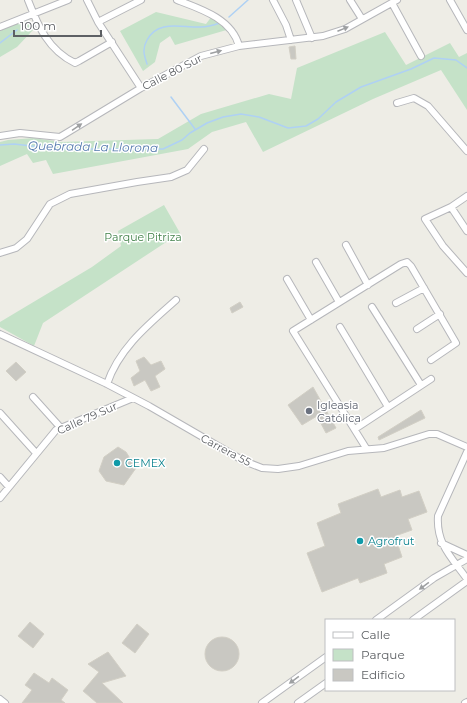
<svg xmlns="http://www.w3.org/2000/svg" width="467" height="703" font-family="Montserrat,sans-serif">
<rect width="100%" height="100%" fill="#eeede6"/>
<!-- green -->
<path fill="#c5e2c8" d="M156 12 206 24 212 16 230 29 175 45 170 36 160 43 155 62 143 71 120 31Z
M27 19 33 30 17 47 0 57V31Z
M385 32 406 65 450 43 459 57 467 53V110L441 70 373 99 263 152 246 122 212 132 188 149 53 174 46 160 33 163 27 154 0 166V142L8 140 34 138 60 142 158 139 201 114 269 94 291 99 297 68Z
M164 205 180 233 43 323 34 346 0 327V322L92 267 121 246 118 231Z"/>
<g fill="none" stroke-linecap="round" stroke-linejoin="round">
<!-- stream -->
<path stroke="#afd1f4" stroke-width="1.5" d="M229 17 248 0
M0 43 17 30
M147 64C144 55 142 49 147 40 158 19 182 28 201 27 208 27 214 25 220 23
M171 97 195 129
M0 145 14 144 58 149H163L182 140 190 133 207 123 223 117 241 114 259 117 288 128 306 126 318 119 336 102 361 87 411 69 434 58 456 60 467 68"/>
</g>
<!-- building -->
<path fill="#c9c8c2" stroke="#d2cfc5" d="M295 46 296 59H291L289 47Z
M240 302 243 307 232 313 230 308Z
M144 357 151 365 161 361 165 369 155 376 160 387 151 391 145 380 134 386 131 378 140 371 136 361Z
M16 362 26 372 16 381 6 371Z
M313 387 336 428 326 433 317 416 302 425 288 405Z
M421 410 425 418 379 440 378 437Z
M118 447 126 452 136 468 124 485 106 481 99 471 104 457Z
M378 489 381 497 400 490 402 497 419 491 427 512 408 519 412 530 395 536 402 557 384 564 387 573 360 583 358 578 322 592 307 553 325 546 317 523 341 513 338 504Z
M30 622 44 634 33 648 18 636Z
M137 624 149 634 135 653 122 643Z
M205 654a17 17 0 1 1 34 0a17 17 0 1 1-34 0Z
M108 652 126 676 102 683 123 703H97L83 691 99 672 88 664Z
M34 673 49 683 52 678 68 690 61 700 65 703H22L32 690 25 685Z"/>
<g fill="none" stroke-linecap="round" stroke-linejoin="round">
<defs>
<path id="minor" d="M28 0C38 26 48 50 75 63L79 61 112 42
M87 0 98 22 141 88
M177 0C201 9 232 19 239 46
M273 0 286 25 291 40
M296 0 312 38
M350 0 362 19
M450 0 467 30
M392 3 421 56
M98 22 141 0
M0 27 68 0
M397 103 414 98 428 106 467 151
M0 136 20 133 60 137 141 88 201 56 239 46 323 36 345 29 397 0
M467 196 451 207 425 219 443 246 467 273
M451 207 467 231
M346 245 368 285
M0 253 16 248 27 239 50 204 70 194 137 182 171 177 187 170 204 149
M316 262 339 302
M287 279 311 320
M396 303 424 288
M372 307 421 385
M340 327 388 407
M417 329 440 314
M0 334 107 384 149 406 244 461 262 468 278 469 299 466 348 451 384 448 429 434H437L467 447
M107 384C119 348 149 324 176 300
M33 397 60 427
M0 413 36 453
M355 429 431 379
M366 448 293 331 401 264 407 262 411 266 456 343 431 360
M467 452 438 516C436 544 452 558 467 579
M0 477 9 487
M0 498 56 430 133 398
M441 543 467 555
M376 620 434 578 467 559
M413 620 467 581
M0 699 5 703
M262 703 326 657
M298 703 326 683
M465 703 467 702"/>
</defs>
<!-- minor casing -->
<use href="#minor" stroke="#b6b7bb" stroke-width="8"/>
<!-- minor -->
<use href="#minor" stroke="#fff" stroke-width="6"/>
</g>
<!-- one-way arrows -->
<defs><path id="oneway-solid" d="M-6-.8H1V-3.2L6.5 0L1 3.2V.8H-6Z"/></defs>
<g fill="#9ea0a2">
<use href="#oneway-solid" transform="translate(343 29) rotate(-22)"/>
<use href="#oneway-solid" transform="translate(216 52) rotate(-15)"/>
<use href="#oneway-solid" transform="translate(77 127) rotate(-34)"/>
<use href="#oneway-solid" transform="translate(424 586) rotate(144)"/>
<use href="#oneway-solid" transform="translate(294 680) rotate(144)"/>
</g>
<!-- markers -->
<circle fill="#6b7280" stroke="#fff" stroke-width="1.5" cx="309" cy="411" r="4"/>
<g fill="#0f9aa8" stroke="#fff" stroke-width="1.5">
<circle cx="117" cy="463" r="4"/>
<circle cx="360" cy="541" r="4"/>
</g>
<g text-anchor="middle" stroke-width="3" stroke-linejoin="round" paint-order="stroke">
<!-- street labels -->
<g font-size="11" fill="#5d6064" stroke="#fff">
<text transform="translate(172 72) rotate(-27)" y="4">Calle 80 Sur</text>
<text transform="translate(87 418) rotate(-24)" y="4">Calle 79 Sur</text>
<text transform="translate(226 450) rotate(28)" y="4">Carrera 55</text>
</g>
<!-- park labels -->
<g font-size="11" fill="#408048" stroke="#fff">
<text x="143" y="241">Parque Pitriza</text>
</g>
<!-- worship labels -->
<g font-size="11" fill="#5b616d" stroke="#fff" text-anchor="start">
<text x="317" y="409">Igleasia<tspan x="317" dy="13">Católica</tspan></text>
</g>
<!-- culture labels -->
<g font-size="11" fill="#0d838f" stroke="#fff" text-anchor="start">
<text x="125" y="467">CEMEX</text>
<text x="368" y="545">Agrofrut</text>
</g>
<!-- water labels -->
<g font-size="12" font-style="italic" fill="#5278ad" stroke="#fff">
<text transform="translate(93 147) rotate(1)" y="4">Quebrada La Llorona</text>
</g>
</g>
<!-- legend -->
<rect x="325" y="619" width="130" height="72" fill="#ffffff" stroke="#bebfc1"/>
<rect x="333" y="632" width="20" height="6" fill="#ffffff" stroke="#bebfc1"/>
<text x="361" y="639" font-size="12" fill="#5d6064">Calle</text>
<rect x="333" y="649" width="20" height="12" fill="#c5e2c8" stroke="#bebfc1"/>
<text x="361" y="659" font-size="12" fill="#5d6064">Parque</text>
<rect x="333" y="669" width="20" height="12" fill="#c9c8c2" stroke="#bebfc1"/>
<text x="361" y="679" font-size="12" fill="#5d6064">Edificio</text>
<!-- scale -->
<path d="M14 30v6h87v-6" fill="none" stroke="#5d6064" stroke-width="2"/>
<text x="20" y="30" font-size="12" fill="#5d6064" stroke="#ffffff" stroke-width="3" paint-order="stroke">100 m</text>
</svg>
